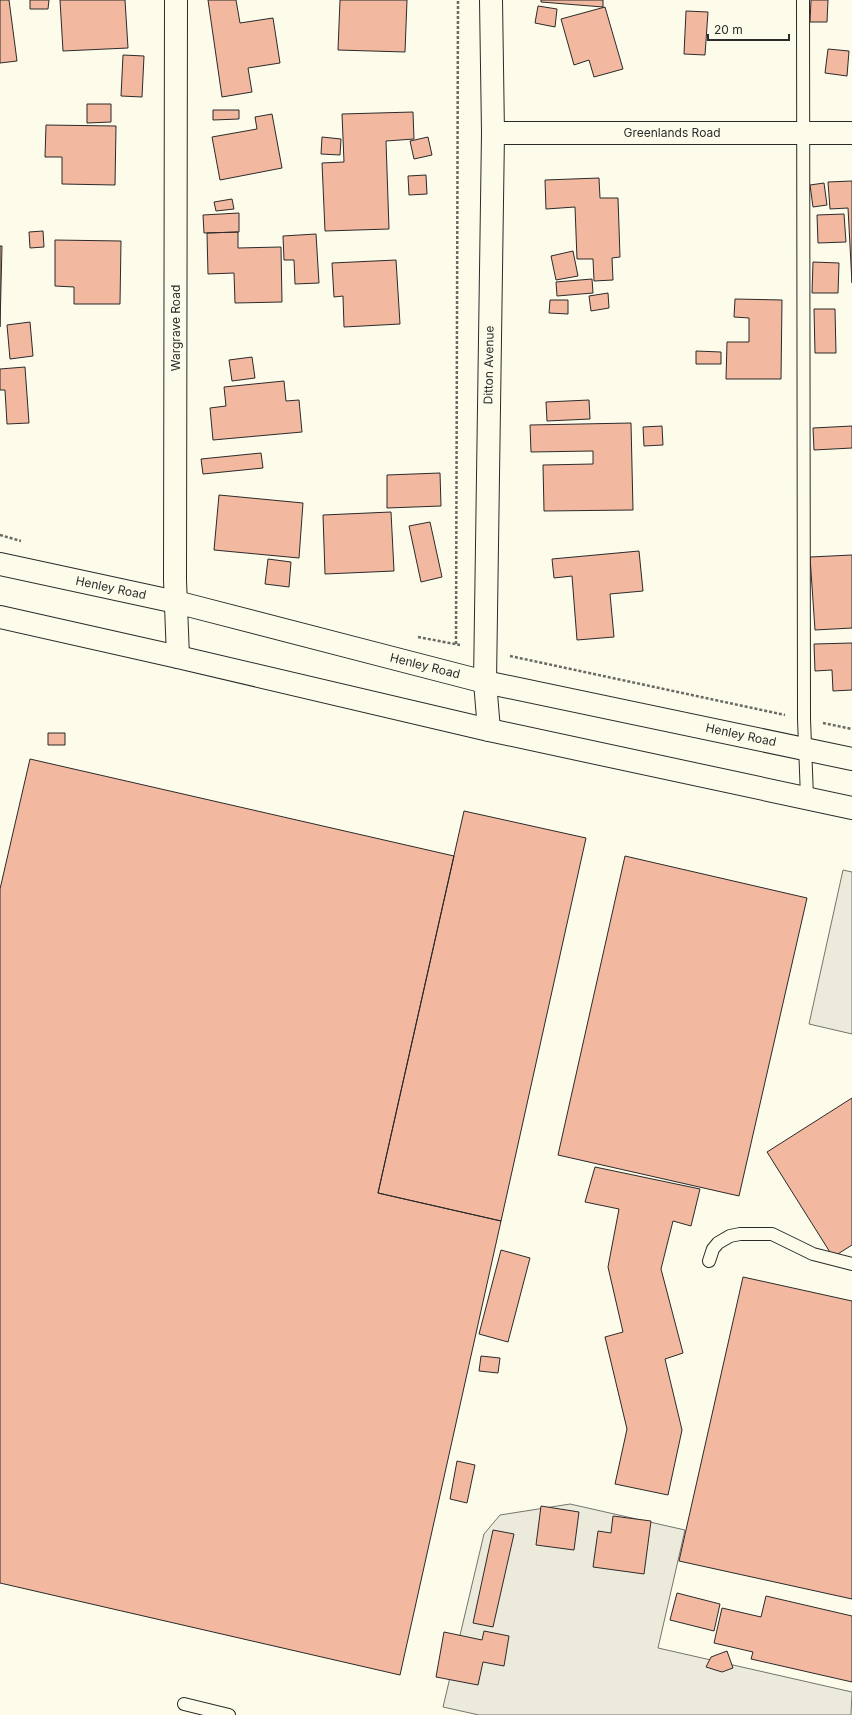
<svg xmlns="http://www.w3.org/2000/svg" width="852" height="1715" font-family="Inter,sans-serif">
<rect width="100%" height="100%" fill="#fdfbea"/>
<!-- parking -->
<path fill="#eceadb" stroke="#74746e" d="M843 870 852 872V1034L809 1024Z
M570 1504 685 1530 658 1648 852 1692 851 1715H479L443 1707 484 1534 500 1515Z"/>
<!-- building -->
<path fill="#f2b8a0" stroke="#2b2b2b" d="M0 0H9L17 61 0 63Z
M30 0H49L48 9H30Z
M60 0H125L128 48 63 51Z
M208 0H236L240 23 273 18 280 63 248 68 252 92 222 97Z
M340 0H407L405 52 338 50Z
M541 0H603V7L541 2Z
M811 0H828L827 22H810Z
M538 6 557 9 555 27 535 23Z
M605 7 623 69 594 77 589 60 574 65 561 19Z
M686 11 708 12 705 55 684 54Z
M828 49 849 51 847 76 825 73Z
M123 55 144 56 142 97 121 96Z
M87 104H111V122L87 123Z
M213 110H239V119L213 120Z
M413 112 414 139 386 141 389 229 325 231 322 163 344 162 342 114Z
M272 114 282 168 220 180 212 137 257 129 255 117Z
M46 125 116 126 115 185 62 184V157H45Z
M322 137 341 139 340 155 321 154Z
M428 137 432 155 414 159 410 141Z
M426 175 427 194 409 195 408 176Z
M599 178 600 198H618L620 257 612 258 613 280 594 281 593 259H577L575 207 546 209 545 180Z
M852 181V283L848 208 830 209 828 182Z
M824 183 827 205 813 207 810 185Z
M232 199 234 209 216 211 214 202Z
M239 213V232L204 233 203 215Z
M844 214 846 242 818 243 817 215Z
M43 231 44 247 30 248 29 232Z
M238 232V248L281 247 282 302 235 303 234 273 208 274 207 233Z
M316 234 319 283 295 284 294 260H284L283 236Z
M55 240 121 241 120 304H74V287L55 286Z
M0 246H2L0 327Z
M573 251 578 276 556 280 551 256Z
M396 260 400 324 344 327 343 296 334 297 332 263Z
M813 262 839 263 838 293H812Z
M592 279 593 293 557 296 556 282Z
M608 293 609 308 591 311 589 296Z
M735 299 782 300 781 379H726L727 342H749V318L734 317Z
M550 300H568V314L549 313Z
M814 309H835L836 353H815Z
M30 322 33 356 10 359 7 325Z
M696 351 721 352V364H696Z
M252 357 255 378 232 381 229 360Z
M25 367 29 423 7 424 5 390H0V369Z
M284 381 286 401 299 400 302 432 213 440 210 408 226 406 224 387Z
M589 400 590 419 547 421 546 402Z
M631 423 633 510 544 511 543 465 593 464V451L531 452 530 425Z
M662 426 663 445 644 446 643 427Z
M852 426V448L814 450 813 428Z
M261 453 263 468 203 474 201 459Z
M440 473 441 506 387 508V475Z
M219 495 303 503 299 558 214 550Z
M391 512 394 571 325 574 323 515Z
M430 522 442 577 421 582 409 526Z
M639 551 643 591 610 594 614 637 577 640 572 576 554 578 552 559Z
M852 555V628L815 630 810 557Z
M268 559 291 562 289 587 265 584Z
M852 643V690L833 691 832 670 815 671 814 644Z
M48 733H65V745H48Z
M30 759 454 856 378 1193 501 1221 400 1675 0 1583V889Z
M464 811 586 838 501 1221 378 1193Z
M625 856 807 898 739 1196 558 1155Z
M852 1098V1245L833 1257 767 1152Z
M595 1167 700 1189 691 1226 673 1221 661 1269 683 1353 665 1359 682 1430 668 1495 615 1484 627 1429 605 1337 623 1332 608 1267 619 1209 585 1202Z
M501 1250 530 1258 508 1342 479 1334Z
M743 1277 852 1301V1599L679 1561Z
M481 1356 500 1358 498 1373 479 1371Z
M457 1461 475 1465 467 1503 450 1499Z
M541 1506 579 1512 574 1550 536 1545Z
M613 1516 651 1521 644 1574 593 1567 598 1531 611 1533Z
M493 1530 514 1534 493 1627 473 1623Z
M677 1593 720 1604 714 1631 670 1620Z
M766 1596 852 1616V1682L751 1659 753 1652 714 1643 722 1608 761 1617Z
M484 1631 509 1636 504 1666 483 1662 478 1685 436 1677 444 1632 482 1640Z
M727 1651 733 1668 722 1672 706 1667 711 1657Z"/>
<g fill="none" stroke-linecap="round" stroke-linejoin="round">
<defs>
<path id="lane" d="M803 0 804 719 807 797
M709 1261 713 1249 718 1243 730 1236 740 1234H772L813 1254 852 1264
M184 1704 229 1715"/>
<path id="street" d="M176 0 175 580 178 657
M493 133H852
M489 730 485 682 493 133 491 0"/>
<path id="secondary" d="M0 564 176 602 485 682 852 759
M0 617 178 657 489 730 852 808"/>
</defs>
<!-- lane casing -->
<use href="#lane" stroke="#2b2b2b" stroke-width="14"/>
<!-- street casing -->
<use href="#street" stroke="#2b2b2b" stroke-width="24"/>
<!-- secondary casing -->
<use href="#secondary" stroke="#2b2b2b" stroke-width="24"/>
<!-- path -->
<path stroke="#6a6964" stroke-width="2.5" stroke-dasharray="3 2" stroke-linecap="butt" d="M0 535 21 541
M418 637 460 645
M456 644 458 0
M510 656 785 715
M823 723 852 729"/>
<!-- lane -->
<use href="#lane" stroke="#fdfbea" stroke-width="12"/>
<!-- street -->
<use href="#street" stroke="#fdfbea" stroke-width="22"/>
<!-- secondary -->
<use href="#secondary" stroke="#fdfbea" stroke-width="22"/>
</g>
<g text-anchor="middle" stroke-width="3" stroke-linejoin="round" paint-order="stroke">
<!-- street labels -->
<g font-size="12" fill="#2b2b2b" stroke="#fdfbea">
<text x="672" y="137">Greenlands Road</text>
<text transform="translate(176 328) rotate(-90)" y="4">Wargrave Road</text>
<text transform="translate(489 365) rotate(-89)" y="4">Ditton Avenue</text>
<text transform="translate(111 588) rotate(12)" y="4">Henley Road</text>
<text transform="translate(425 666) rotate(14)" y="4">Henley Road</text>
<text transform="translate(741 735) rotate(12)" y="4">Henley Road</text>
</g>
</g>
<!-- scale -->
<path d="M708 34v6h81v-6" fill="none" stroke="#2b2b2b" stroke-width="2"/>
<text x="714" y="34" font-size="12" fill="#2b2b2b" stroke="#fdfbea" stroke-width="3" paint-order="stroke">20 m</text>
</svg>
